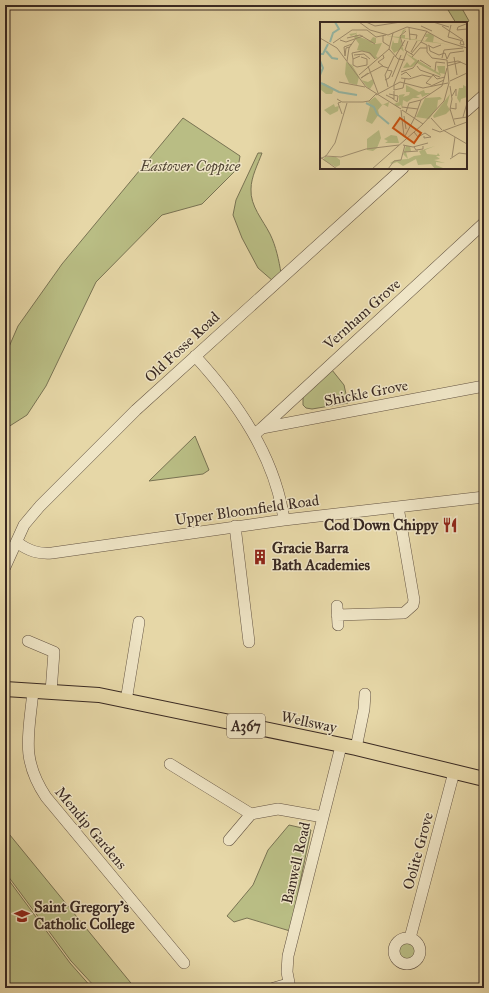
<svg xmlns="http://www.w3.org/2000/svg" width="489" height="993" font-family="'IM FELL Great Primer',serif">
<rect width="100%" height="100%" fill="#e6d7a7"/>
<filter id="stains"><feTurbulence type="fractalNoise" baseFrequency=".005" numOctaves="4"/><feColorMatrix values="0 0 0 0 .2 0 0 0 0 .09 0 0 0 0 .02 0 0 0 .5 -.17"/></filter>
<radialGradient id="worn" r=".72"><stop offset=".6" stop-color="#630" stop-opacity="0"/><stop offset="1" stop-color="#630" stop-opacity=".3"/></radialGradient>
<!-- green -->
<path fill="#b9bd84" stroke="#797353" d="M445 5H460L469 21 466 24 456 23Z
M183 118 240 156 238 168 202 204 162 215 96 282 46 386 27 415 5 429V356L18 326 62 264Z
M258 153H262C258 164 251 177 251 189 250 206 263 220 270 234 276 246 279 261 281 273L273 281 258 268 242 238 233 215 236 200Z
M332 370 344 385 348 403 312 409 306 408 303 405V396Z
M195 436 209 470 203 474 149 481Z
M289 825 311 830 290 931 247 918 234 922 227 916 253 885 268 850Z
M5 829 135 988H96L71 961 5 872Z
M5 875 70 963 92 988H5Z
M398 951a9 9 0 1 1 18 0a9 9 0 1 1-18 0Z"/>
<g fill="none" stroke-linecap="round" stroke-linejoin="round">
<defs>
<path id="minor" d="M466 111 484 95
M195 356C237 402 275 456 284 520
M262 428 484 223
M255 434 262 428 484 386
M235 526 249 642
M18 543C29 551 38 554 52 553L284 520 484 497
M5 567 24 525 40 506 136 410 403 168
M337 606 338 625
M337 615 404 613 413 605 414 600 398 507
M28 641 54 652 51 692
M33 691C29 734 20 758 46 797L184 963
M126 701 139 622
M356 748 364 709 365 694
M170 764 251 814 278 809 323 817
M229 840 251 814
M394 951a13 13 0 1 1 26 0a13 13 0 1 1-26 0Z
M410 938 454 772
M274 988 288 984
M290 988 287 972 288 956 341 746"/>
<path id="major" d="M5 689 99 695 356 748 484 779"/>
</defs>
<!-- minor casing -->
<use href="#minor" stroke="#645443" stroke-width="12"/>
<!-- major casing -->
<use href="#major" stroke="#392922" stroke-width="16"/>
<!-- minor -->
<use href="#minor" stroke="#efe5c6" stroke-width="11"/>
<!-- major -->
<use href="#major" stroke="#e6d7a7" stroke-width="14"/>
</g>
<!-- icons -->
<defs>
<symbol id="restaurant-bare" viewBox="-9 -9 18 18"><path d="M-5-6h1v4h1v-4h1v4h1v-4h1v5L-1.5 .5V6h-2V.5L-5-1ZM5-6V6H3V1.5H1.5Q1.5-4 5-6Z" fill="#8f2418" stroke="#efe5c6" stroke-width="2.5" paint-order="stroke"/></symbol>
<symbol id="building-bare" viewBox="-9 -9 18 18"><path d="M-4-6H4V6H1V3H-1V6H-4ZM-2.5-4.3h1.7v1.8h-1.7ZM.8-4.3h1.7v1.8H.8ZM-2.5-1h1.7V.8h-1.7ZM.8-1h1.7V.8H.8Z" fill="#8f2418" stroke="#efe5c6" stroke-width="2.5" paint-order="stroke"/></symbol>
<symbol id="school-bare" viewBox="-9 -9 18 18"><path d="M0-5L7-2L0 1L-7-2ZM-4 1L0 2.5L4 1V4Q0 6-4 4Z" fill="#8f2418" stroke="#efe5c6" stroke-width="2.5" paint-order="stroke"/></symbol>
</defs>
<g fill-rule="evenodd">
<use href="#restaurant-bare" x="439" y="514" width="22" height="22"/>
<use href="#building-bare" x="249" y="546" width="22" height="22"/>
<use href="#school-bare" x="11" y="905" width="22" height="22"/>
</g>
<g text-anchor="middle" stroke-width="3" stroke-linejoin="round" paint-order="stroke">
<!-- shield labels -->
<rect fill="#efe5c6" stroke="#706153" stroke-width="1" x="227" y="714" width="38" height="24" rx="3"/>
<g font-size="14" font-weight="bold" fill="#392922">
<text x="246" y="731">A367</text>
</g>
<!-- park labels -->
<g font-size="15" font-style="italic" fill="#534736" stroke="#efe5c6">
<text x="190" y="171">Eastover Coppice</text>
</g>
<!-- street labels -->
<g font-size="15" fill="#392922" stroke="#efe5c6">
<text transform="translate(362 314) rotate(-42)" y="5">Vernham Grove</text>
<text transform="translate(182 347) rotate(-43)" y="5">Old Fosse Road</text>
<text transform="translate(366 393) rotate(-11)" y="5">Shickle Grove</text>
<text transform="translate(247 510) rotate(-8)" y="5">Upper Bloomfield Road</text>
<text transform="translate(309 722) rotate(12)" y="5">Wellsway</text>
<text transform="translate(91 828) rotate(50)" y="5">Mendip Gardens</text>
<text transform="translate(418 851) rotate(-75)" y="5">Oolite Grove</text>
<text transform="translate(296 863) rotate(-77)" y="5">Banwell Road</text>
</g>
<!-- poi labels -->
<g font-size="15" font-weight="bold" fill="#392922" stroke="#efe5c6" text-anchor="start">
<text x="438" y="530" text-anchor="end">Cod Down Chippy</text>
<text x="272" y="553">Gracie Barra<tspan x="272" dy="17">Bath Academies</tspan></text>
<text x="34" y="912">Saint Gregory's<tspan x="34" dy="17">Catholic College</tspan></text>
</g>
</g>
<!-- overview -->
<g transform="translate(320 22)">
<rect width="147" height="147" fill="#e6d7a7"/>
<path d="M86 7 81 13H85V16L105 19 108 15H105L106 12 110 11 114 14 113 20 131 23 80 16 84 30 119 51 117 44H125V52L120 51 121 54 97 41 92 45 83 46 87 40 90 44 95 39 83 29 81 27 74 31 71 26 73 18 74 21H78L79 16 67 14 80 15 83 8ZM36 9 37 14 50 19 53 15 56 16V21H50L56 22 62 21 56 34 58 36 55 37 47 30 37 28 39 22 34 15 36 12 31 14 29 12 36 11ZM26 40 32 43 41 58 48 60 53 57 54 61 50 67 48 66 39 55 37 63 29 61 25 52ZM4 61 14 67 12 72H6L0 67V63ZM86 63 99 70 104 68 105 71H111L102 75 101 72 96 74 100 76H93L87 80 83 78 82 87 81 83 77 85 74 82 79 80V73L85 72 83 75 89 73 90 70H86ZM143 63 147 65V75L141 77 140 81 137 76 139 66H143ZM130 72 127 83 130 88 126 92 114 96 113 94ZM55 75 62 83 69 80 68 85 63 82 58 88 59 92 52 102 46 99 50 84 48 82 51 83 48 80ZM120 75 122 77 118 78 117 86 109 97 96 95 105 76ZM14 82 15 85 19 84 18 89 10 93 4 88ZM59 108 61 116 57 126 53 129 47 128V117ZM71 113 77 114 79 121H65L68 119 64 117ZM86 124H90L91 129 86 130 88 137 94 134 93 131 94 134 101 133 99 129 115 124 105 128 107 132 117 133 118 131 120 134H116L120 137 114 138 125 141 116 140V143L123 146 115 147 111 142 98 143 96 137 83 144 77 140 72 142 70 141 75 138 88 137 83 132ZM5 135H16L20 138V143L16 145 3 138Z" fill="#b9bd84"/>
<path fill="none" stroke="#96baa9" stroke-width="2" d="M10 20 13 11 19 7 15 0M6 29 12 36 18 37M0 32H3L8 22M0 39 3 46 0 53M1 61 19 70 37 73M46 81 54 85 57 92 69 102"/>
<path fill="none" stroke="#a19172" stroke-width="1" d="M39 0 50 8 68 13 87 5 106 9 124 19 147 26M46 0 55 4 81 0M113 0 129 5M146 2 138 5 137 8 147 7M131 3 128 15 143 19 144 23 140 22 141 19M101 4 112 9M122 4 143 18M89 5 90 18M89 12 97 13 96 17M63 14V20L69 24M0 16 17 26 46 65 81 87M27 16 40 13 55 22M20 18 26 20 43 14M88 19 85 28 93 33M13 21 32 8H47L56 15 66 13M108 23 113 26 121 23M83 24 80 14 86 9M109 24 110 29 119 33 125 31 127 37M69 27 78 37 85 38M91 30 97 19M91 32 101 20M34 33 44 32 50 37M63 33 64 36 58 40 63 44M25 34 24 25 32 22M25 34 26 26 30 25M40 34 33 37V43L37 45 47 43M41 35 47 37V43M75 35 85 18M92 35 100 26H107M134 35 137 53M122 36 124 28 143 26M33 37 32 31 42 29 50 31 55 37M127 37 130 31 144 29M100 38 111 45M27 39 29 26 36 16M127 41 138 39 147 43M48 44 58 71M97 44 100 48 120 55M127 44 141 40M115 49 116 40 125 41M51 50 62 44 68 46M81 50 93 46 99 38M48 51 41 56 51 50M39 53 69 27 73 11M81 53 86 50 91 55M113 53 117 57 125 55M72 55 81 33M81 56 89 57 102 53 111 55M85 57 83 66 74 68V62L87 29M65 58 69 56 72 49 67 48M130 59 147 51M19 60 45 65M111 63 106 61 114 52M111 64 124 58M130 64 132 77 130 87 135 103M68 65 65 53 74 34M69 72 78 74 77 80 72 76M56 73 80 60 103 66 128 61M66 73 74 77V69M132 74 136 67V74M17 77 22 80H43L49 79 56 72M21 80 18 81 22 92M82 85 98 87M130 86 136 87V81M81 88 84 114M82 88 103 102M86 90 89 81 101 78M84 94 86 107M143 95 147 81M111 96 122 108M134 97 147 95M102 103 124 79 129 61 127 38 112 36 107 30V23L101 20 107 9M112 107 120 110 147 100M123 108 147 122M94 110 98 115 105 111 111 115 104 116V114M85 114 95 95 101 78 122 64 127 46M83 123 93 125 108 121M94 125 96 128 103 127V124M84 130 98 129M5 134 21 135 46 127 79 123M0 135 17 147M132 135 135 115M0 137 6 134 15 121 27 81M130 137 139 131 147 132M52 147 102 103M68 147 74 139 81 138 85 123"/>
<path fill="#ce520f" fill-opacity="0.15" stroke="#ce520f" stroke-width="2" d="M80 96 101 111 94 121 73 106Z"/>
<rect width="147" height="147" fill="none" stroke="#392922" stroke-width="2"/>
</g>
<!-- margin -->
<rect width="489" height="993" fill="none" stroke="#e6d7a7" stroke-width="20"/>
<rect x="6" y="6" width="477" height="981" fill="none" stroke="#392922" stroke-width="2"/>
<rect x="10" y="10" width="469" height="973" fill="none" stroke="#392922"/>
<rect width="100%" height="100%" filter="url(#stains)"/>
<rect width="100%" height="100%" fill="url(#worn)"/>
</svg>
